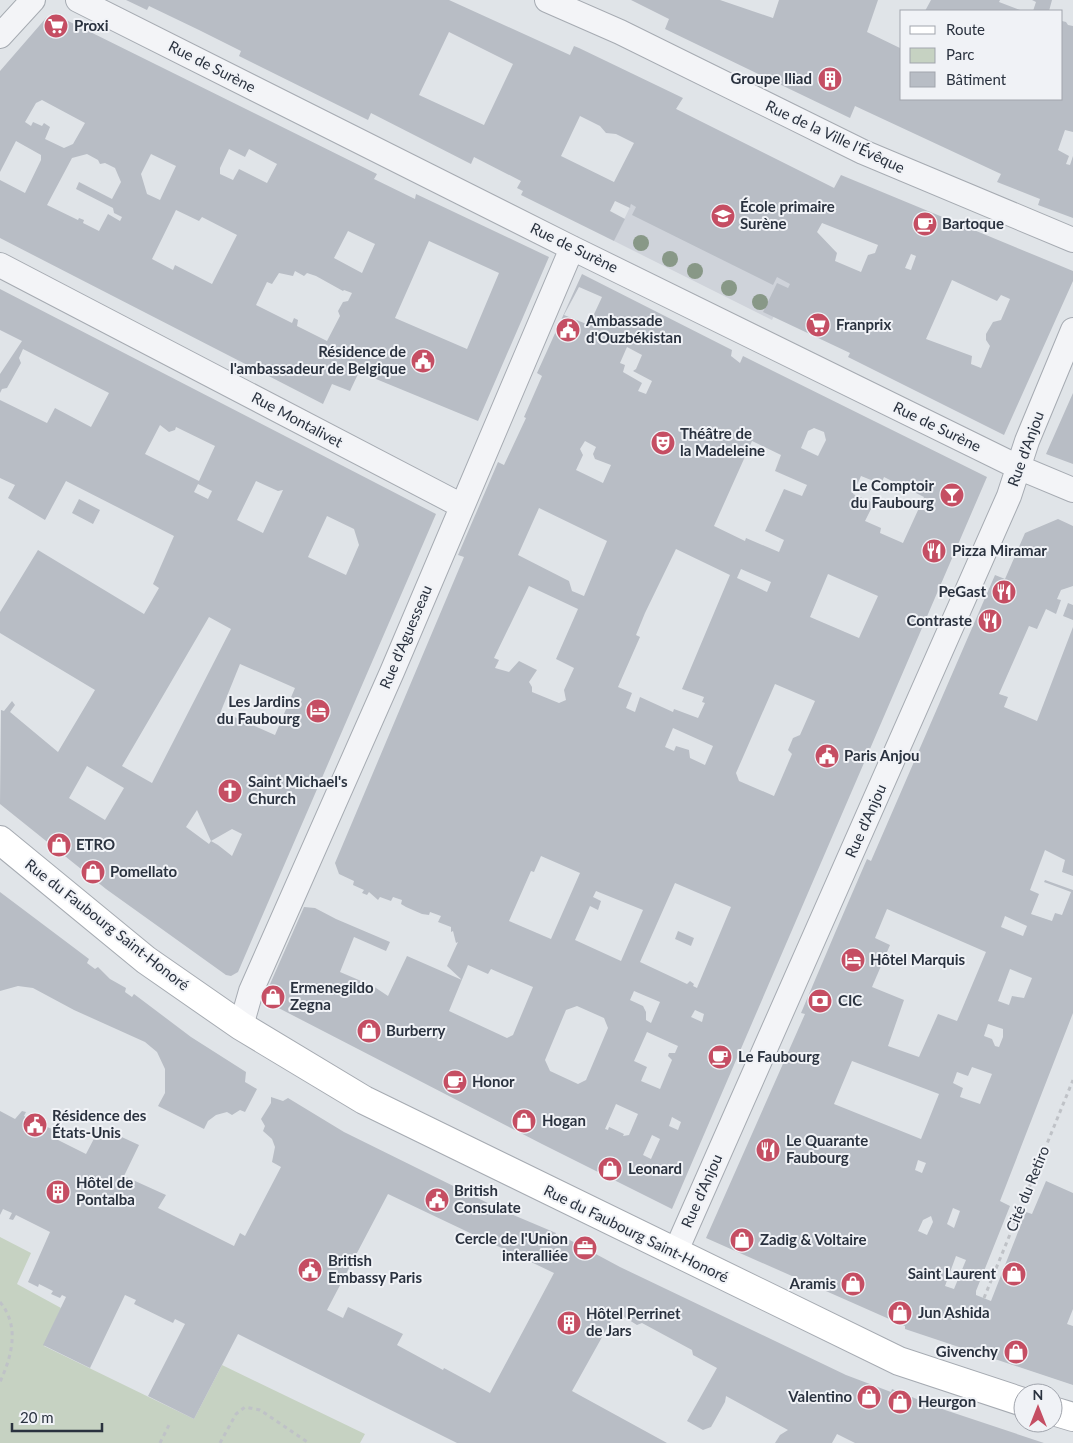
<svg xmlns="http://www.w3.org/2000/svg" width="1073" height="1443" font-family="Lato,sans-serif">
<rect width="100%" height="100%" fill="#e0e4e8"/>
<!-- built -->
<path fill="#cfd3da" d="M676 109 834 188 817 214 824 218 772 320 614 241Z"/>
<!-- green -->
<path fill="#c6d2c2" d="M0 1237 31 1253 17 1284 61 1308 44 1346 194 1419 222 1365 365 1434 360 1443H0Z"/>
<!-- building -->
<path fill="#b8bdc5" fill-rule="evenodd" d="M126 0H449L570 55 574 46 579 48 683 98 676 109 834 188 841 175 1073 271V281L1004 435 848 357 850 353 763 312 777 283 788 288 790 284 777 277 773 285 632 215 636 207 631 204 630 208 615 201 610 211 625 219 614 241 521 195 523 191 517 188 521 181 474 157 471 164 371 113 368 120 239 56 241 51 199 30 149 6 147 10ZM449 32 513 64 484 125 419 95ZM580 116 600 126 606 133 616 134 634 143 614 182 561 156ZM822 223 878 245 875 253 868 255 861 272 835 261 837 253 817 232ZM911 254 916 256 911 270 905 268ZM952 280 997 301 1001 295 1010 299 1001 320 993 322 986 334V340L990 346 981 368 971 364 972 356 926 339Z
M631 0H720L773 18 779 0H878L867 32 902 49V99H1062V21L1066 22 1068 25 1073 26V132L1065 130 1058 150 1069 156 1066 164 1070 165 1073 156V218L1038 205 1040 199 997 182 1001 174 855 106 850 118 665 29 669 19Z
M931 0H1000L999 2 1023 11H925Z
M1032 0H1052L1049 11H1033L1036 2Z
M53 15 58 16 377 174 374 179 415 199 416 194 549 257 478 421 359 372 350 391 332 384 323 404 0 238V180L25 193 41 160V155L16 141 0 172V71L46 18ZM42 100 85 123 73 144 64 148 45 139 50 127 44 123 42 126 33 122 31 126 25 122 36 103ZM229 149 245 157 249 149 277 164 267 183 239 169 233 180 220 174V168ZM87 154 98 160 100 164 105 163 115 168 121 182 112 199 79 182 76 189 113 208 114 213 122 217 120 221 108 214 99 231 83 223 84 220 79 218 78 220 47 205 72 158ZM151 154 176 166 160 200 147 194 141 174ZM176 210 199 221 202 217 237 235 212 284 175 265 173 270 152 259ZM348 231 375 244 362 273 334 258ZM429 241 499 273 467 349 395 318ZM295 271 304 276 307 273 316 276 343 291 344 290 352 293 348 301 343 302 338 311 340 316 327 341 297 326 298 320 294 318 292 323 256 305 267 282 272 284 279 273 293 276Z
M582 274 732 350 731 356 740 363 743 356 987 477 672 1209 542 1144 263 1000 304 907 315 908 336 919 390 942 386 951 354 937 340 972 373 986 388 996 407 956 462 980 447 966 458 942 456 943 453 931 451 932V927L438 922 441 916 430 912 429 915 422 914 406 907 401 904 402 900 393 897 391 901 380 897 378 900 369 892 367 895 362 893 364 890 353 885 354 881 339 874 335 863 464 557 458 555 498 462 504 465 526 418 524 417 542 376 537 373ZM579 287 602 297 589 325 564 315ZM627 347 642 355 636 369 633 371 652 381 646 394 638 391 642 383 623 372 625 365 620 363ZM814 428 824 432 826 440 818 456 801 448 808 431ZM585 441 596 447 593 454 595 459 611 465 603 483 576 470 583 455 580 449ZM752 441 781 455 775 471 807 485 802 496 784 489 765 531 784 540 779 552 746 538 745 541 714 526ZM861 476 881 484 884 477 924 497 903 543 880 533 881 528 865 521 874 503 853 494ZM539 508 607 541 584 596 572 591 569 581 518 555ZM676 549 730 575 682 689 704 697 702 702 705 703 698 718 674 709 673 712 640 697 635 712 626 708 632 693 618 687 640 637 636 635 645 613ZM741 569 771 582 767 592 737 578ZM828 574 878 596 859 638 810 617ZM529 586 578 609 556 659 574 668 564 690 566 700 559 703 532 692V687L529 682 537 670 519 661 509 672 495 668 499 660 494 658ZM775 684 815 701 800 735 793 738 788 750 792 754 774 796 739 781 736 773ZM673 728 713 746 705 765 690 758 689 750 676 746 674 751 665 747ZM541 856 580 873 551 939 509 921 531 871 534 872ZM675 883 731 907 697 988 693 986 694 984 690 981 687 984 640 962ZM596 891 643 910 621 961 575 940 590 906 598 910 601 901 593 897ZM468 965 488 974 491 969 533 987 513 1035 507 1038 449 1011ZM634 991 660 1002 651 1023 646 1020V1012L643 1006 630 1000ZM577 1006 604 1018 608 1028 586 1080 578 1084 550 1071 545 1060 566 1010ZM695 1010 704 1014 702 1022 691 1017ZM647 1032 678 1046 675 1053H669L668 1056 672 1060 660 1089 641 1081 647 1067 634 1061ZM616 1104 638 1114 629 1135 623 1136 624 1134 609 1127 608 1130 605 1129ZM672 1117 681 1122 678 1130 669 1126ZM652 1135 660 1139 651 1159 643 1155Z
M0 289 436 514 238 972 231 976 226 975 106 889 0 804 1 710 4 711 12 701 15 705 10 712 58 752 95 690 0 633V612L38 550 144 614 159 588 153 584 174 536 66 481 45 520 8 498 15 485 0 478V400L47 423 55 408 91 427 109 393 23 349 19 358 21 363 7 388 2 389 0 393V374L22 341 0 330ZM160 425 169 432 175 430 176 427 215 446 199 481 145 454ZM256 481 278 491 283 490 263 533 237 520ZM198 484 212 491 208 499 194 492ZM327 516 354 529 359 545 346 575 308 557ZM209 617 231 629 152 783 122 766ZM240 664 295 688 275 735 221 711ZM87 766 124 788 105 820 69 798ZM197 810 211 841 232 829 242 834 232 856 218 845 211 841 209 844 186 827Z
M1073 393V464L1046 454Z
M79 499 100 510 93 524 72 513Z
M1058 519 1073 526V586L1061 590 1057 599 1061 600 1056 614 1046 609 1037 629 1029 626 999 694 1008 697 1004 707 1037 721 1073 627V876L1062 872 1065 860 1045 850 1030 890 1039 894 1031 914 1052 921 1055 913 1062 915 1071 892 1044 882 1045 880 1073 890V1013L1000 1201 1010 1206 976 1291V1295L991 1301 1025 1214 1026 1212 1032 1214 1046 1181 1073 1193V1309L1067 1324 1073 1326V1385L905 1329V1326L706 1238 805 1014 801 1013 835 933 867 859 871 861 995 575 1005 579 1025 533ZM887 909 986 952 957 1021 938 1014 919 1057 888 1046 904 1000 872 987 890 945 875 938ZM1005 916 1027 926 1023 936 1001 927ZM1010 969 1032 978 1024 998 1012 996 1009 1005 998 1001ZM988 1024 1003 1029V1037L999 1047 995 1046 992 1039 984 1036ZM852 1061 939 1094 921 1139 834 1104ZM972 1067 992 1074 980 1104 960 1097 963 1088 953 1083 957 1072 968 1076ZM918 1160 926 1163 922 1173 915 1170ZM953 1208 960 1211 954 1228 947 1224ZM931 1216 933 1222 927 1235 918 1231 923 1220ZM956 1256 966 1260 954 1289 945 1286Z
M1068 603 1073 605V620L1063 616Z
M0 892 89 959 87 963 95 969 98 967 110 979 126 988 125 992 132 997 134 994 191 1037 246 1072 245 1082 257 1089 245 1112 240 1110 232 1115 227 1112 216 1115 208 1121 204 1129 158 1106 165 1093V1069L157 1052 145 1042 74 1010 33 988 18 986 0 991Z
M678 931 694 938 691 946 675 939Z
M271 1097 283 1101 288 1098 344 1132 506 1212 556 1233 553 1238 559 1241 564 1243 566 1238 620 1267 846 1375 891 1392 892 1389 939 1408 1044 1443H855L837 1434 832 1443H775L780 1435 788 1430 726 1396 725 1402 711 1427 703 1430 687 1421 717 1368 693 1355 692 1350 642 1323 637 1325 616 1312 572 1391 667 1443H457L238 1334 194 1419 148 1396 185 1324 175 1319 173 1323 134 1304 136 1300 125 1295 90 1368 43 1345 66 1297 62 1295 60 1298 51 1294 53 1291 39 1284 38 1287 28 1282 50 1232 16 1215 13 1220 9 1219 12 1213 3 1209 0 1215V1111L15 1119 22 1111 26 1112 24 1116 31 1120 33 1116 37 1118 35 1121 42 1125 44 1121 47 1123 45 1126 54 1130 55 1127 59 1129 56 1139 86 1154 100 1127 139 1145 124 1176 166 1195 158 1208 234 1246 240 1233 245 1236 281 1167 272 1162 275 1147 272 1139 263 1131 265 1126 261 1119 271 1103ZM388 1194 554 1273 490 1393 444 1368 443 1370 397 1345 403 1334 348 1307 343 1318 327 1310Z"/>
<g fill="none" stroke-linecap="round" stroke-linejoin="round">
<defs>
<path id="street" d="M78 0 572 248 1018 467 1073 490
M547 0 620 32 863 152 1073 240
M0 36 33 0
M0 265 462 506
M241 1026 251 991 392 672 572 248
M675 1253 1009 496 1027 441 1073 330"/>
<path id="secondary" d="M0 840 146 960 241 1026 364 1100 899 1361 1023 1402
M1053 1411 1073 1417"/>
</defs>
<!-- street casing -->
<use href="#street" stroke="#a6abb2" stroke-width="26"/>
<!-- secondary casing -->
<use href="#secondary" stroke="#a6abb2" stroke-width="30"/>
<!-- path -->
<path stroke="#bfc2c7" stroke-width="3" stroke-dasharray="4 4" stroke-linecap="butt" d="M984 1298 1073 1080
M0 1302C20 1326 12 1356 0 1382
M160 1443 169 1425
M220 1443 236 1414 245 1407 260 1410 309 1443"/>
<!-- street -->
<use href="#street" stroke="#f3f4f7" stroke-width="24"/>
<!-- secondary -->
<use href="#secondary" stroke="#fff" stroke-width="28"/>
</g>
<!-- trees -->
<g fill="#889887">
<circle cx="641" cy="243" r="8"/>
<circle cx="670" cy="259" r="8"/>
<circle cx="695" cy="271" r="8"/>
<circle cx="729" cy="288" r="8"/>
<circle cx="760" cy="302" r="8"/>
</g>
<!-- icons -->
<defs>
<symbol id="supermarket-disc" viewBox="-11 -11 22 22"><circle r="9.5" fill="#c54e63" stroke="#f0f2f6"/><path d="M-6-5.5h2.5l.6 2H6L4.5 2H-2.5L-4.4-4H-6ZM-1.5 3.2a1.3 1.3 0 1 0 .1 0ZM3 3.2a1.3 1.3 0 1 0 .1 0Z" fill="#fff"/></symbol>
<symbol id="building-disc" viewBox="-11 -11 22 22"><circle r="9.5" fill="#c54e63" stroke="#f0f2f6"/><path d="M-4-6H4V6H1V3H-1V6H-4ZM-2.5-4.3h1.7v1.8h-1.7ZM.8-4.3h1.7v1.8H.8ZM-2.5-1h1.7V.8h-1.7ZM.8-1h1.7V.8H.8Z" fill="#fff"/></symbol>
<symbol id="school-disc" viewBox="-11 -11 22 22"><circle r="9.5" fill="#c54e63" stroke="#f0f2f6"/><path d="M0-5L7-2L0 1L-7-2ZM-4 1L0 2.5L4 1V4Q0 6-4 4Z" fill="#fff"/></symbol>
<symbol id="cafe-disc" viewBox="-11 -11 22 22"><circle r="9.5" fill="#c54e63" stroke="#f0f2f6"/><path d="M-5.5-4.5H6V0H3Q3 3.5 0 3.5H-2.5Q-5.5 3.5-5.5 0ZM3-3.2v2h1.7v-2ZM-6 4.5H4V6H-6Z" fill="#fff"/></symbol>
<symbol id="civic-disc" viewBox="-11 -11 22 22"><circle r="9.5" fill="#c54e63" stroke="#f0f2f6"/><path d="M-.6-6.5H3V-4.5H.6V-3L4-1V1h2V6H-6V1h2V-1L-.6-3ZM-1.2 2.5V6h2.4V2.5Z" fill="#fff"/></symbol>
<symbol id="theatre-disc" viewBox="-11 -11 22 22"><circle r="9.5" fill="#c54e63" stroke="#f0f2f6"/><path d="M-5-5.5Q0-4 5-5.5V0Q5 5 0 6Q-5 5-5 0ZM-3.3-2.5H-1v1.5H-3.3ZM1-2.5H3.3v1.5H1ZM-2.8 1Q0 5.5 2.8 1Z" fill="#fff"/></symbol>
<symbol id="bar-disc" viewBox="-11 -11 22 22"><circle r="9.5" fill="#c54e63" stroke="#f0f2f6"/><path d="M-6-5H6L.8 .8V4.5H3.5V6h-7V4.5H-.8V.8Z" fill="#fff"/></symbol>
<symbol id="restaurant-disc" viewBox="-11 -11 22 22"><circle r="9.5" fill="#c54e63" stroke="#f0f2f6"/><path d="M-5-6h1v4h1v-4h1v4h1v-4h1v5L-1.5 .5V6h-2V.5L-5-1ZM5-6V6H3V1.5H1.5Q1.5-4 5-6Z" fill="#fff"/></symbol>
<symbol id="hotel-disc" viewBox="-11 -11 22 22"><circle r="9.5" fill="#c54e63" stroke="#f0f2f6"/><path d="M-6-4.5h1.5V1H6V5H4.5V3h-9V5H-6ZM-4 0a1.8 1.8 0 1 1 3.6 0ZM.5 0V-2.5h3Q6-2.5 6 0Z" fill="#fff"/></symbol>
<symbol id="church-disc" viewBox="-11 -11 22 22"><circle r="9.5" fill="#c54e63" stroke="#f0f2f6"/><path d="M-1.2-6h2.4v3.5h3.3v2.4h-3.3V6h-2.4V-.1h-3.3v-2.4h3.3Z" fill="#fff"/></symbol>
<symbol id="shop-disc" viewBox="-11 -11 22 22"><circle r="9.5" fill="#c54e63" stroke="#f0f2f6"/><path d="M-5-2.5h2.3a2.7 3.5 0 0 1 5.4 0H5L5.5 6h-11ZM-1.5-2.5h3a1.5 2.3 0 0 0-3 0Z" fill="#fff"/></symbol>
<symbol id="bank-disc" viewBox="-11 -11 22 22"><circle r="9.5" fill="#c54e63" stroke="#f0f2f6"/><path d="M-6-4H6V4H-6ZM0-2.3a2.3 2.3 0 1 0 0 4.6a2.3 2.3 0 1 0 0-4.6Z" fill="#fff"/></symbol>
<symbol id="office-disc" viewBox="-11 -11 22 22"><circle r="9.5" fill="#c54e63" stroke="#f0f2f6"/><path d="M-6-3h4V-5.5h4V-3h4V5H-6ZM-1-4.5V-3h2v-1.5ZM-6 0V1H6V0Z" fill="#fff"/></symbol>
</defs>
<g fill-rule="evenodd">
<use href="#supermarket-disc" x="42" y="12" width="28" height="28"/>
<use href="#building-disc" x="816" y="65" width="28" height="28"/>
<use href="#school-disc" x="709" y="202" width="28" height="28"/>
<use href="#cafe-disc" x="911" y="210" width="28" height="28"/>
<use href="#supermarket-disc" x="804" y="311" width="28" height="28"/>
<use href="#civic-disc" x="554" y="316" width="28" height="28"/>
<use href="#civic-disc" x="409" y="347" width="28" height="28"/>
<use href="#theatre-disc" x="649" y="429" width="28" height="28"/>
<use href="#bar-disc" x="938" y="481" width="28" height="28"/>
<use href="#restaurant-disc" x="920" y="537" width="28" height="28"/>
<use href="#restaurant-disc" x="990" y="578" width="28" height="28"/>
<use href="#restaurant-disc" x="976" y="607" width="28" height="28"/>
<use href="#hotel-disc" x="304" y="697" width="28" height="28"/>
<use href="#civic-disc" x="813" y="742" width="28" height="28"/>
<use href="#church-disc" x="216" y="777" width="28" height="28"/>
<use href="#shop-disc" x="45" y="831" width="28" height="28"/>
<use href="#shop-disc" x="79" y="858" width="28" height="28"/>
<use href="#hotel-disc" x="839" y="946" width="28" height="28"/>
<use href="#shop-disc" x="259" y="983" width="28" height="28"/>
<use href="#bank-disc" x="806" y="987" width="28" height="28"/>
<use href="#shop-disc" x="355" y="1017" width="28" height="28"/>
<use href="#cafe-disc" x="706" y="1043" width="28" height="28"/>
<use href="#cafe-disc" x="441" y="1068" width="28" height="28"/>
<use href="#shop-disc" x="510" y="1107" width="28" height="28"/>
<use href="#civic-disc" x="21" y="1111" width="28" height="28"/>
<use href="#restaurant-disc" x="754" y="1136" width="28" height="28"/>
<use href="#shop-disc" x="596" y="1155" width="28" height="28"/>
<use href="#building-disc" x="44" y="1178" width="28" height="28"/>
<use href="#civic-disc" x="423" y="1186" width="28" height="28"/>
<use href="#shop-disc" x="728" y="1226" width="28" height="28"/>
<use href="#office-disc" x="571" y="1234" width="28" height="28"/>
<use href="#civic-disc" x="296" y="1256" width="28" height="28"/>
<use href="#shop-disc" x="1000" y="1260" width="28" height="28"/>
<use href="#shop-disc" x="839" y="1270" width="28" height="28"/>
<use href="#shop-disc" x="886" y="1299" width="28" height="28"/>
<use href="#building-disc" x="555" y="1309" width="28" height="28"/>
<use href="#shop-disc" x="1002" y="1338" width="28" height="28"/>
<use href="#shop-disc" x="855" y="1383" width="28" height="28"/>
<use href="#shop-disc" x="886" y="1388" width="28" height="28"/>
</g>
<g text-anchor="middle" stroke-width="4" stroke-linejoin="round" paint-order="stroke">
<!-- poi labels -->
<g font-size="15" font-weight="bold" fill="#2a323f" stroke="#f0f2f6" text-anchor="start">
<text x="74" y="31">Proxi</text>
<text x="812" y="84" text-anchor="end">Groupe Iliad</text>
<text x="740" y="212">École primaire<tspan x="740" dy="17">Surène</tspan></text>
<text x="942" y="229">Bartoque</text>
<text x="586" y="326">Ambassade<tspan x="586" dy="17">d'Ouzbékistan</tspan></text>
<text x="836" y="330">Franprix</text>
<text x="406" y="357" text-anchor="end">Résidence de<tspan x="406" dy="17">l'ambassadeur de Belgique</tspan></text>
<text x="680" y="439">Théâtre de<tspan x="680" dy="17">la Madeleine</tspan></text>
<text x="934" y="491" text-anchor="end">Le Comptoir<tspan x="934" dy="17">du Faubourg</tspan></text>
<text x="952" y="556">Pizza Miramar</text>
<text x="986" y="597" text-anchor="end">PeGast</text>
<text x="972" y="626" text-anchor="end">Contraste</text>
<text x="300" y="707" text-anchor="end">Les Jardins<tspan x="300" dy="17">du Faubourg</tspan></text>
<text x="844" y="761">Paris Anjou</text>
<text x="248" y="787">Saint Michael's<tspan x="248" dy="17">Church</tspan></text>
<text x="76" y="850">ETRO</text>
<text x="110" y="877">Pomellato</text>
<text x="870" y="965">Hôtel Marquis</text>
<text x="290" y="993">Ermenegildo<tspan x="290" dy="17">Zegna</tspan></text>
<text x="838" y="1006">CIC</text>
<text x="386" y="1036">Burberry</text>
<text x="738" y="1062">Le Faubourg</text>
<text x="472" y="1087">Honor</text>
<text x="52" y="1121">Résidence des<tspan x="52" dy="17">États-Unis</tspan></text>
<text x="542" y="1126">Hogan</text>
<text x="786" y="1146">Le Quarante<tspan x="786" dy="17">Faubourg</tspan></text>
<text x="628" y="1174">Leonard</text>
<text x="76" y="1188">Hôtel de<tspan x="76" dy="17">Pontalba</tspan></text>
<text x="454" y="1196">British<tspan x="454" dy="17">Consulate</tspan></text>
<text x="568" y="1244" text-anchor="end">Cercle de l'Union<tspan x="568" dy="17">interalliée</tspan></text>
<text x="760" y="1245">Zadig &amp; Voltaire</text>
<text x="328" y="1266">British<tspan x="328" dy="17">Embassy Paris</tspan></text>
<text x="996" y="1279" text-anchor="end">Saint Laurent</text>
<text x="836" y="1289" text-anchor="end">Aramis</text>
<text x="918" y="1318">Jun Ashida</text>
<text x="586" y="1319">Hôtel Perrinet<tspan x="586" dy="17">de Jars</tspan></text>
<text x="998" y="1357" text-anchor="end">Givenchy</text>
<text x="852" y="1402" text-anchor="end">Valentino</text>
<text x="918" y="1407">Heurgon</text>
</g>
<!-- street labels -->
<g font-size="15" fill="#2a323f" stroke="#f0f2f6">
<text transform="translate(212 67) rotate(27)" y="5">Rue de Surène</text>
<text transform="translate(835 137) rotate(25)" y="5">Rue de la Ville l'Évêque</text>
<text transform="translate(574 248) rotate(26)" y="5">Rue de Surène</text>
<text transform="translate(297 420) rotate(28)" y="5">Rue Montalivet</text>
<text transform="translate(937 427) rotate(26)" y="5">Rue de Surène</text>
<text transform="translate(1026 449) rotate(-70)" y="5">Rue d'Anjou</text>
<text transform="translate(406 637) rotate(-67)" y="5">Rue d'Aguesseau</text>
<text transform="translate(866 821) rotate(-66)" y="5">Rue d'Anjou</text>
<text transform="translate(107 925) rotate(38)" y="5">Rue du Faubourg Saint-Honoré</text>
<text transform="translate(1028 1189) rotate(-68)" y="5">Cité du Retiro</text>
<text transform="translate(702 1191) rotate(-66)" y="5">Rue d'Anjou</text>
<text transform="translate(636 1234) rotate(26)" y="5">Rue du Faubourg Saint-Honoré</text>
</g>
</g>
<!-- legend -->
<rect x="900" y="10" width="162" height="90" fill="#f0f2f6" stroke="#a1a5ad"/>
<rect x="910" y="26" width="25" height="8" fill="#ffffff" stroke="#a1a5ad"/>
<text x="946" y="35" font-size="15" fill="#2a323f">Route</text>
<rect x="910" y="48" width="25" height="15" fill="#c6d2c2" stroke="#a1a5ad"/>
<text x="946" y="60" font-size="15" fill="#2a323f">Parc</text>
<rect x="910" y="72" width="25" height="15" fill="#b8bdc5" stroke="#a1a5ad"/>
<text x="946" y="85" font-size="15" fill="#2a323f">Bâtiment</text>
<!-- north arrow -->
<g transform="translate(1038 1408)"><circle r="24" fill="#f0f2f6" stroke="#a1a5ad"/>
<path d="M0-4L9 19L0 12L-9 19Z" fill="#c54e63"/>
<text y="-8" font-size="14" font-weight="bold" text-anchor="middle" fill="#2a323f">N</text>
</g>
<!-- scale -->
<path d="M12 1423v8h90v-8" fill="none" stroke="#2a323f" stroke-width="2.5"/>
<text x="20" y="1423" font-size="15" fill="#2a323f" stroke="#f0f2f6" stroke-width="4" paint-order="stroke">20 m</text>
</svg>
